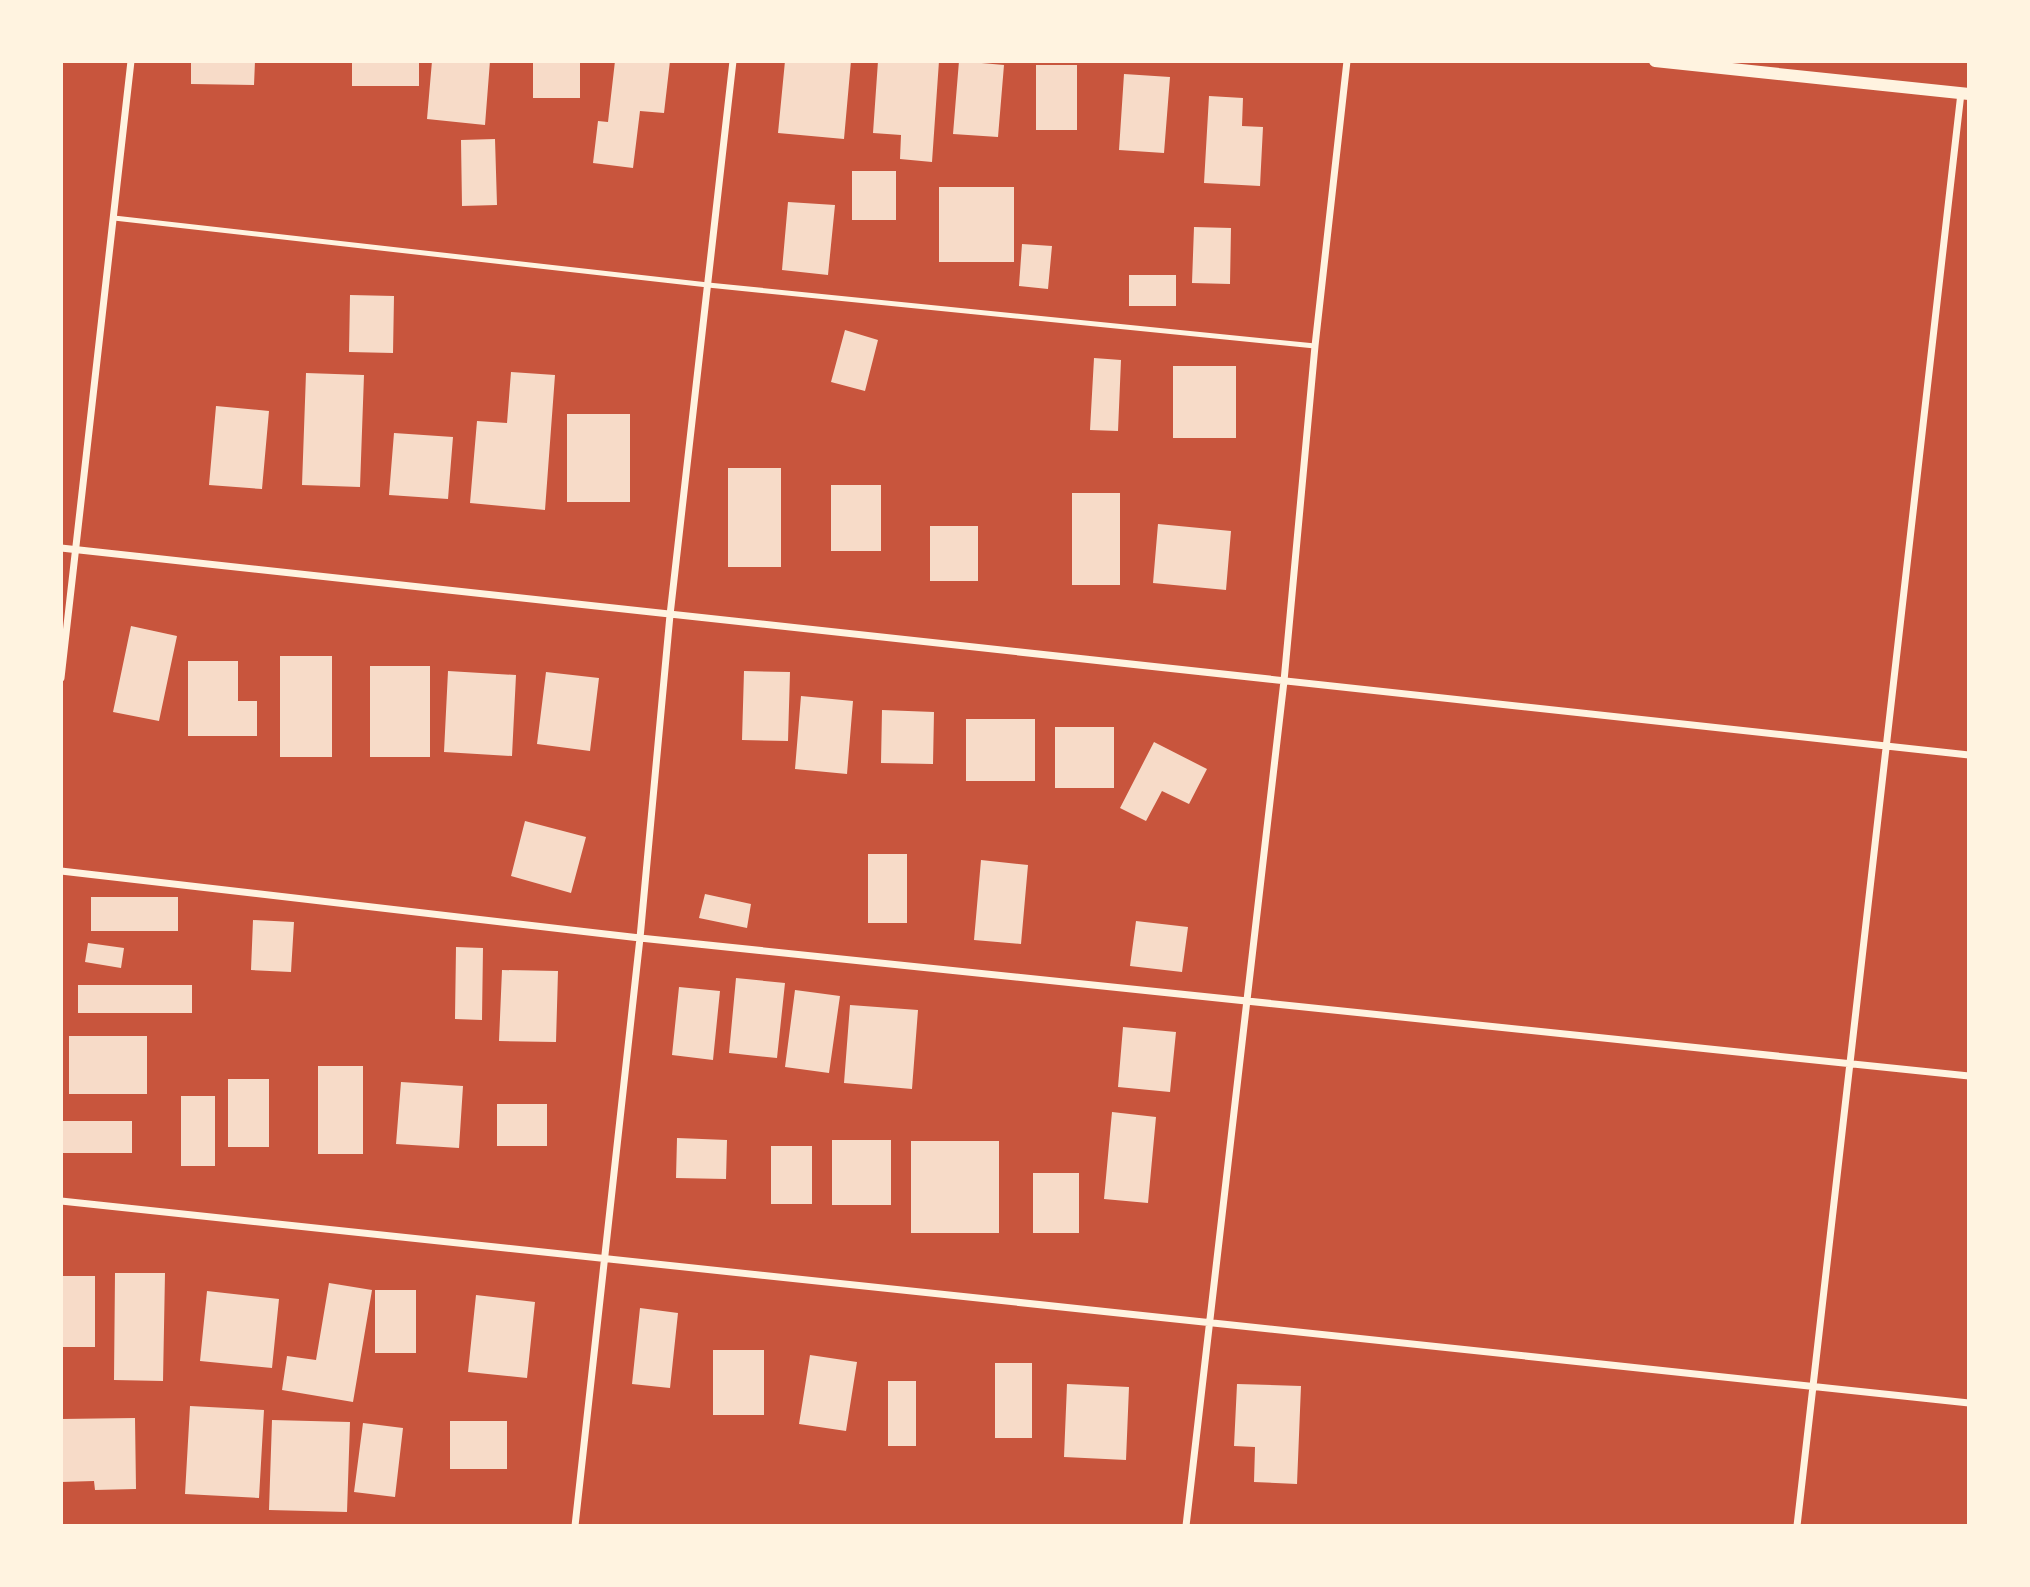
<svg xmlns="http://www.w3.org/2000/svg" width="2030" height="1587" font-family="Inter,sans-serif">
<rect width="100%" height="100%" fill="#c8553d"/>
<!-- building -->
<path fill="#f7dbc8" d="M191 61H255L254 85 191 84Z
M352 61H419V86H352Z
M432 61H490L485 125 427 119Z
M533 61H580V98H533Z
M615 61H670L664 113 640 111 633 168 593 163 598 121 608 122Z
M785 61H851L844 139 778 133Z
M878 61H939L932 162 900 159 901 135 873 133Z
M959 61 1004 65 998 137 953 134Z
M1036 65H1077V130H1036Z
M1124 74 1170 77 1164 153 1119 150Z
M1209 96 1243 98 1242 126 1263 127 1260 186 1204 183Z
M495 139 497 205 462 206 461 140Z
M852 171H896V220H852Z
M939 187H1014V262H939Z
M788 202 835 205 828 275 782 270Z
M1194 227 1231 228 1230 284 1192 283Z
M1022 244 1052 246 1048 289 1019 286Z
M1129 275H1176V306H1129Z
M350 295 394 296 393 353 349 352Z
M845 330 878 340 865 391 831 382Z
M1094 358 1121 360 1118 431 1090 430Z
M1173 366H1236V438H1173Z
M511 372 555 375 545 510 470 503 477 421 507 423Z
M306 373 364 375 360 487 302 485Z
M216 406 269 411 262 489 209 485Z
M567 414H630V502H567Z
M394 433 453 437 448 499 389 495Z
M728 468H781V567H728Z
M831 485H881V551H831Z
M1072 493H1120V585H1072Z
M1158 524 1231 531 1226 590 1153 583Z
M930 526H978V581H930Z
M131 626 177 636 159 721 113 712Z
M280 656H332V757H280Z
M188 661H238V701H257V736H188Z
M370 666H430V757H370Z
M448 671 516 675 512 756 444 752Z
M744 671 790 672 788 741 742 740Z
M546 672 599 678 590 751 537 744Z
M801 696 853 701 847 774 795 769Z
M882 710 934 712 933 764 881 763Z
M966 719H1035V781H966Z
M1055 727H1114V788H1055Z
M1154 742 1207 769 1189 804 1162 791 1146 821 1120 808Z
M525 821 586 837 571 893 511 876Z
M868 854H907V923H868Z
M981 860 1028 865 1021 944 974 940Z
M705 894 751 904 747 928 699 918Z
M91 897H178V931H91Z
M253 920 294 922 291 972 251 970Z
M1136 921 1188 927 1182 972 1130 966Z
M88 943 124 948 121 968 85 962Z
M456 947 483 948 482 1020 455 1019Z
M502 970 558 971 556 1042 499 1041Z
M736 978 785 983 777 1058 729 1053Z
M78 985H192V1013H78Z
M679 987 720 991 713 1060 672 1055Z
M795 990 840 996 829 1073 785 1067Z
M850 1005 918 1010 912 1089 844 1083Z
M1123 1027 1176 1032 1170 1092 1118 1087Z
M69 1036H147V1094H69Z
M318 1066H363V1154H318Z
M228 1079H269V1147H228Z
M401 1082 463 1086 459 1148 396 1144Z
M181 1096H215V1166H181Z
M497 1104H547V1146H497Z
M1112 1112 1156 1117 1148 1203 1104 1199Z
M61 1121H132V1153H61Z
M677 1138 727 1140 726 1179 676 1178Z
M832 1140H891V1205H832Z
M911 1141H999V1233H911Z
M771 1146H812V1204H771Z
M1033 1173H1079V1233H1033Z
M115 1273H165L163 1381 114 1380Z
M61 1276H95V1347H61Z
M329 1283 372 1290 353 1402 282 1390 287 1356 316 1360Z
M375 1290H416V1353H375Z
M207 1291 279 1299 272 1368 200 1361Z
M476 1295 535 1302 527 1378 468 1372Z
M640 1308 678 1313 670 1388 632 1384Z
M713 1350H764V1415H713Z
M810 1355 857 1362 846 1431 799 1424Z
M995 1363H1032V1438H995Z
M888 1381H916V1446H888Z
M1067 1384 1129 1387 1126 1460 1064 1457Z
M1237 1384 1301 1386 1297 1484 1254 1482 1255 1447 1234 1446Z
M190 1406 264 1410 259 1498 185 1494Z
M135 1418 136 1489 95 1490 94 1481 61 1482V1419Z
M272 1420 350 1422 347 1512 269 1510Z
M450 1421H507V1469H450Z
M363 1423 403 1428 395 1497 354 1492Z"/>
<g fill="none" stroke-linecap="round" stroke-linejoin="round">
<!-- service -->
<path stroke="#fff3e0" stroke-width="5" d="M114 218 708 285 1315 346"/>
<!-- minor -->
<path stroke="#fff3e0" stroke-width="7" d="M61 548 1969 755
M61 678 131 61
M61 871 640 938 1969 1076
M61 1201 1969 1403
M575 1526 640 938 670 615 733 61
M1186 1526 1284 681 1315 346 1347 61
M1797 1526 1961 93"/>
<!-- tertiary -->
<path stroke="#fff3e0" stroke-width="12" d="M1655 61 1969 94"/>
</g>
<!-- border -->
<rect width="2030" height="1587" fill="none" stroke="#fff3e0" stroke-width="126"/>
</svg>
